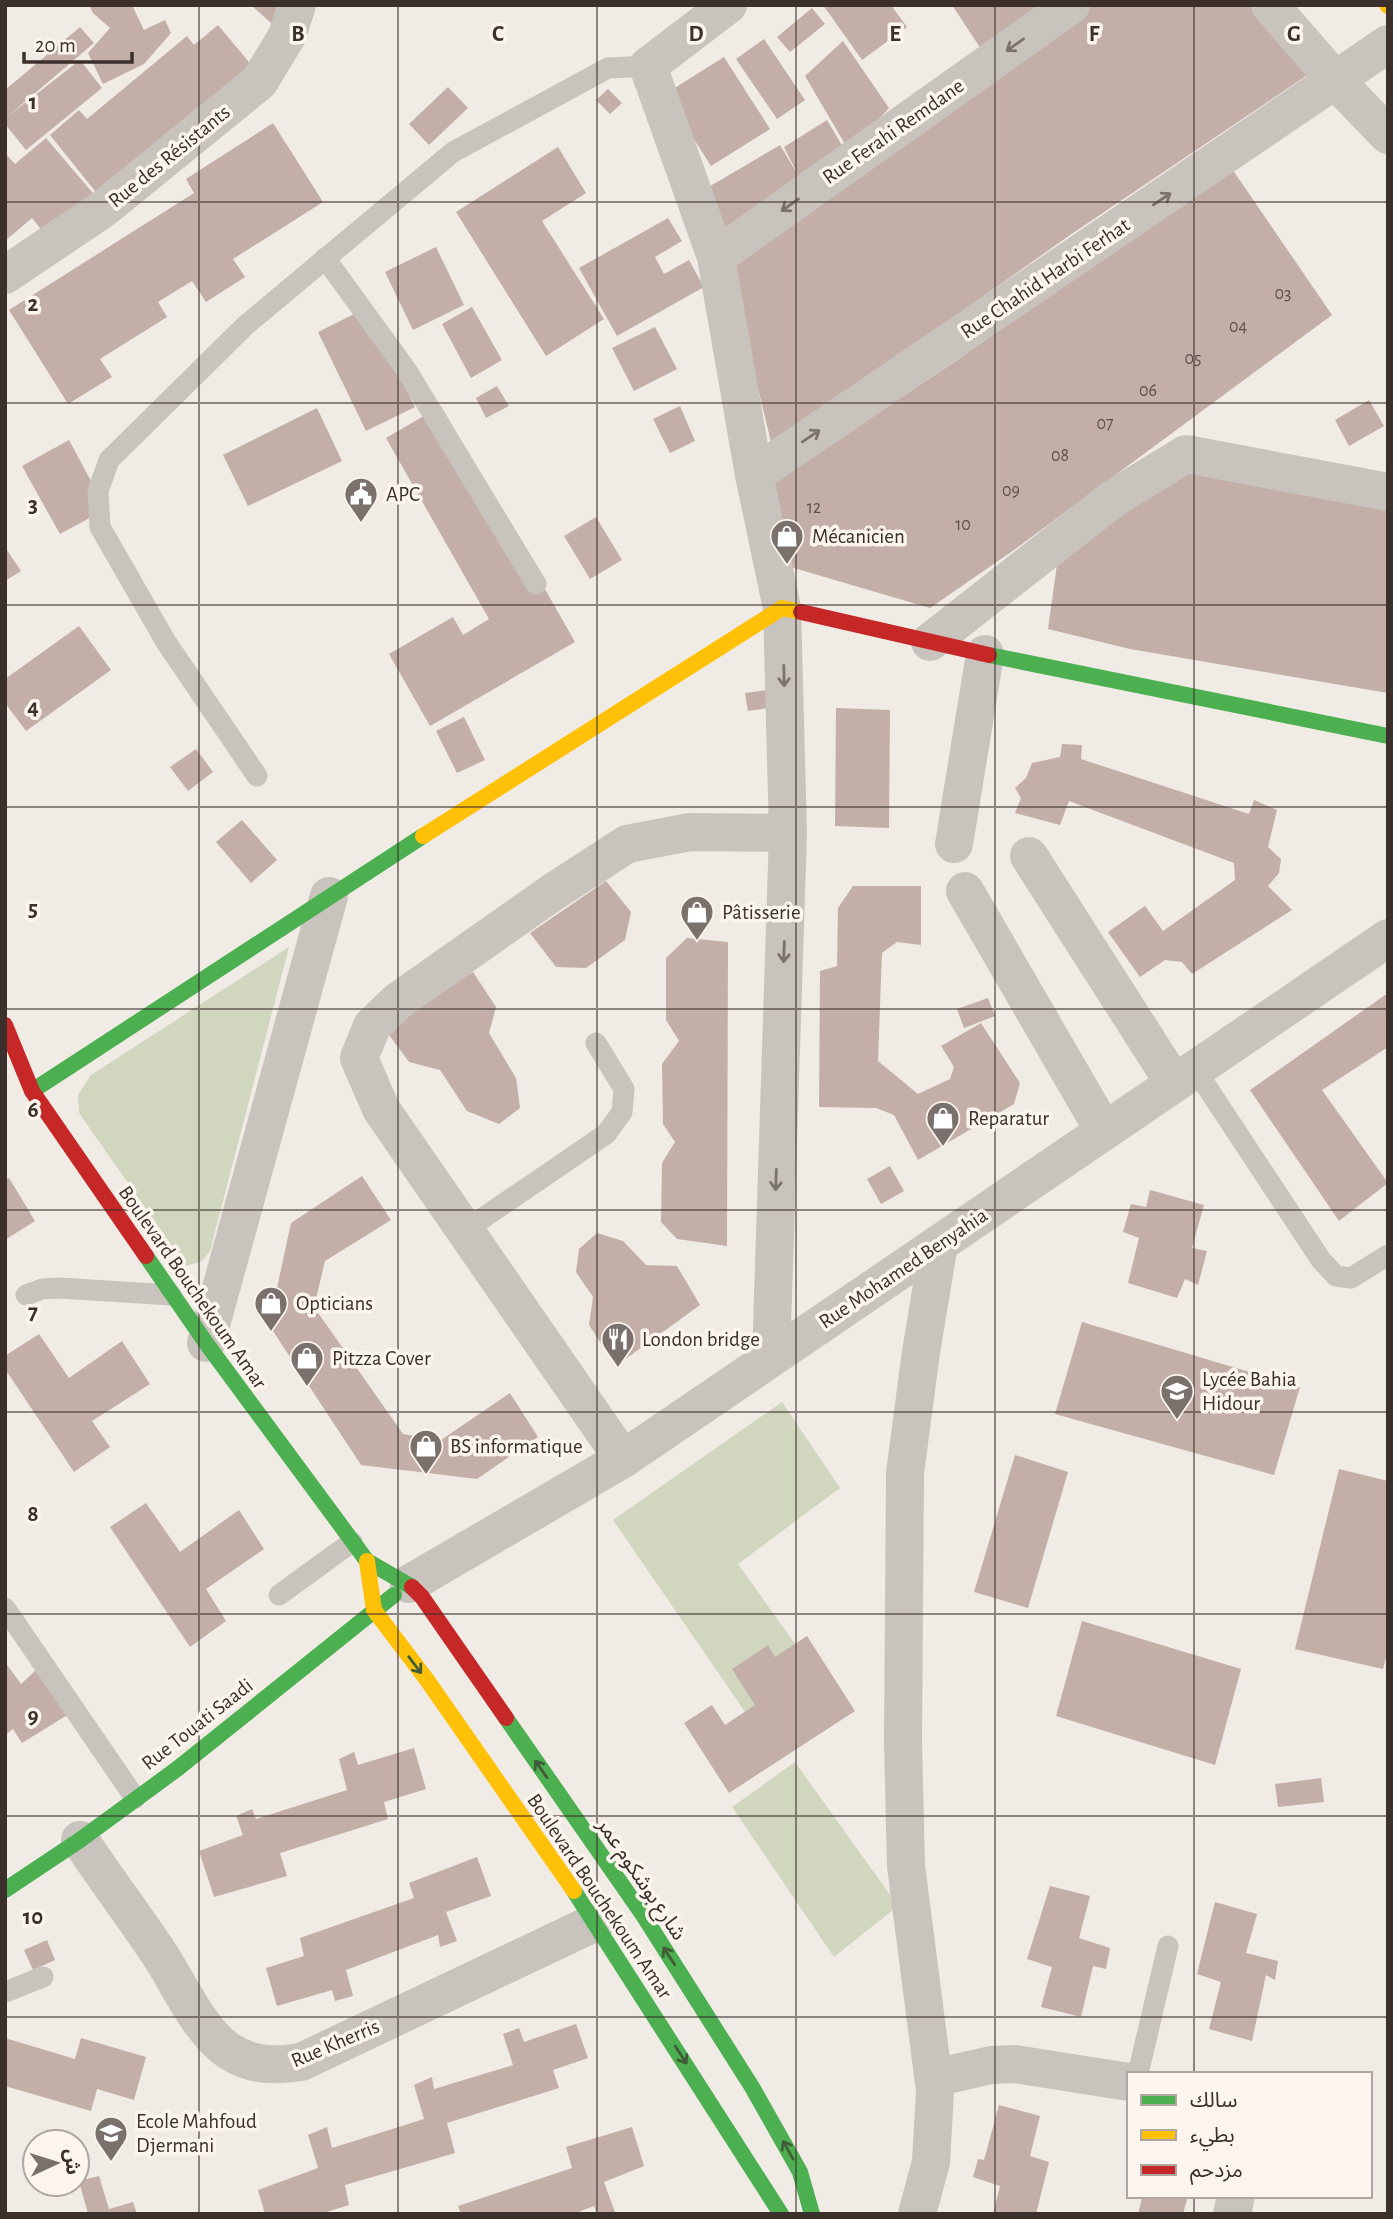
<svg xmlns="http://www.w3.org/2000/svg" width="1393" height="2219" font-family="'Alegreya Sans','Noto Sans Arabic',sans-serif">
<rect width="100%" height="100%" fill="#f0ebe5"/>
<!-- green -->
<path fill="#d1d6bf" d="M289 947 210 1251 202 1261 186 1266 79 1113 78 1095 91 1075Z
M782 1402 840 1488 738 1564 841 1708 777 1758 613 1520Z
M795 1762 898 1906 834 1957 732 1807Z"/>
<!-- building -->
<path fill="#c3afa7" d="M89 5H132L144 30 165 20 171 33 144 64 103 84 88 53 110 28 93 13Z
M251 5H287L271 23Z
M823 5H891L907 27 862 60Z
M952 5H1041L981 49Z
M1081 5H1260L1312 72 1070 235 772 446 744 331 732 261Z
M812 8 825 24 790 52 777 37Z
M218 25 258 73 103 201 50 135 79 110 87 119 187 36 194 45Z
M80 27 94 43 7 117 80 60 102 88 26 150 5 124V90Z
M764 39 805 100 777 119 736 59Z
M843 41 889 108 849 151 805 76Z
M724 57 770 129 711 166 665 94Z
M448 87 468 108 429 145 409 124Z
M608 89 622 103 610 114 596 100Z
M827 120 847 154 723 231 700 192 780 145 798 175 784 147Z
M273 123 323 202 233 259 245 277 206 302 192 281 158 302 167 317 100 359 112 377 68 404 9 310 194 193 186 179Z
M46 138 97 198 48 238 32 218 5 241V153L15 164Z
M558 147 586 193 542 221 604 319 546 356 456 212Z
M1228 163 1332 315 1014 550 930 608 787 566 772 483 956 361Z
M668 218 682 241 655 257 664 274 689 260 704 287 617 336 579 268Z
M436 247 464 305 413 330 385 272Z
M472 307 502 360 471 378 442 324Z
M366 308 415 407 366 431 318 332Z
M655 327 677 369 634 391 612 348Z
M497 386 509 406 486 418 476 398Z
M1369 400 1384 426 1349 446 1335 420Z
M441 406 575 642 430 726 389 654 453 617 463 635 489 619 386 438Z
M680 406 695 441 670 453 653 419Z
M317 408 342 461 248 506 223 455Z
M69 440 106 509 60 534 22 466Z
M1182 467 1388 503V693L1130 649 1048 629 1059 550Z
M596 517 622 560 590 579 564 536Z
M5 547 21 571 5 581Z
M79 626 111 670 26 731 5 703V679Z
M767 690 769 708 748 711 745 693Z
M836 708 890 710 889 828 835 826Z
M464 717 485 760 457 773 436 731Z
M1062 744 1082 745 1081 759 1249 814 1254 800 1277 810 1268 847 1281 859 1279 873 1268 886 1292 910 1192 974 1182 962 1165 960 1140 977 1108 932 1145 906 1163 931 1235 880 1234 863 1069 801 1060 825 1015 813 1021 798 1015 788 1026 778 1032 763 1060 757Z
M196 749 213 772 188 791 170 767Z
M242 820 277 860 251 883 216 842Z
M606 881 631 912 625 940 586 968 556 967 530 933Z
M853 886H921V945L897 942 882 953 878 1061 918 1094 950 1079 954 1067 941 1046 981 1023 1020 1083 1014 1104 918 1160 894 1115 876 1108 819 1107 820 971 837 966 838 908Z
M687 938 728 942 727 1246 677 1239 661 1222 662 1163 675 1142 663 1124 662 1064 679 1041 666 1020V958Z
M473 972 496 1007 489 1033 516 1078 520 1108 499 1124 467 1111 440 1070 409 1062 384 1028Z
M1388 993V1047L1322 1090 1388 1183 1339 1221 1250 1090Z
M988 998 995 1016 964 1028 957 1009Z
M890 1166 904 1191 881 1204 867 1179Z
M362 1176 391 1220 325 1261 314 1307 403 1434 441 1440 510 1393 538 1437 477 1479 361 1465 269 1325 291 1223Z
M9 1178 35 1221 5 1240V1180Z
M1150 1190 1204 1205 1192 1248 1207 1251 1198 1285 1185 1279 1177 1298 1128 1283 1139 1238 1123 1232 1131 1204 1146 1207Z
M597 1233 623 1241 646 1265 677 1266 700 1305 616 1366 589 1325 593 1297 576 1272 579 1249Z
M1082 1322 1300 1387 1274 1475 1055 1414Z
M39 1334 69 1378 122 1341 150 1384 92 1421 110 1447 74 1472 5 1369V1356Z
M1015 1455 1068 1472 1028 1608 974 1592Z
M1339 1469 1388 1481V1650L1383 1669 1295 1649Z
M146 1503 180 1552 239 1510 264 1549 206 1589 226 1621 190 1647 110 1527Z
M1082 1621 1241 1669 1215 1765 1056 1716Z
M807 1636 855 1711 729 1793 684 1723 712 1705 725 1725 755 1705 732 1669 768 1645 775 1657Z
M5 1662 21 1684 36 1670 69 1714 22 1743 13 1729 5 1735Z
M414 1748 426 1789 384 1802 388 1819 280 1853 287 1876 214 1897 199 1851 243 1835 236 1816 252 1809 256 1819 347 1790 339 1759 354 1752 358 1765Z
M1321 1778 1324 1802 1278 1807 1275 1784Z
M477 1857 491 1896 446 1912 457 1941 440 1947 438 1935 346 1970 353 1996 335 2001 332 1990 277 2006 266 1968 304 1956 300 1938 414 1898 409 1883Z
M1050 1886 1090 1896 1079 1938 1110 1948 1106 1969 1093 1966 1081 2017 1041 2007 1052 1967 1027 1959Z
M1215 1902 1257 1914 1246 1953 1278 1961 1275 1980 1266 1975 1252 2041 1209 2029 1221 1982 1197 1974Z
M47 1940 55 1960 33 1970 24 1950Z
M576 2024 588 2058 553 2070 559 2088 447 2123 455 2153 345 2185 349 2205 320 2214H265L258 2190 318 2168 308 2135 327 2127 332 2148 424 2119 414 2085 432 2077 434 2089 513 2065 503 2034 519 2028 524 2042Z
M5 2038 75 2059 81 2038 146 2057 134 2100 97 2089 91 2111 5 2086Z
M999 2105 1040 2116 1030 2156 1049 2162 1036 2214H993L1000 2186 973 2177 978 2159 984 2160Z
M632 2127 644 2166 604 2182 615 2212 611 2214H597L594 2206 573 2214H461L458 2206 572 2168 566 2147Z
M99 2176 109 2209 133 2202 137 2214H88L79 2181Z
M1137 2196H1188L1183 2214H1138L1142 2198Z"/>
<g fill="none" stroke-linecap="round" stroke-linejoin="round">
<!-- lane -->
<path stroke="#c9c3be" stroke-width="21" d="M325 258 407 371 536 584
M257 776 166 642 100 527 98 491 109 460 246 325 453 152 608 68 648 66
M1195 1069 1321 1260 1336 1276 1351 1278 1388 1255
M464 1231 606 1134 622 1112 624 1089 596 1043
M26 1295 42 1289 59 1288 171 1295
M279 1595 352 1542
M5 1608 135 1798
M5 1992 43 1977
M1138 2074 1168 1946"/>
<!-- street -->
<path stroke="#c9c3be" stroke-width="38" d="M728 5 648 66 716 257 754 475 782 608 788 833 771 1358
M1270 5 1336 81 1388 135
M716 257 1071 5
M5 275 103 209 259 82 287 36 297 5
M754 475 1388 44
M930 642 1114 498 1186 454 1388 492
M954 844 985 654
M1029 856 1174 1083
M965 891 1104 1131
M206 1343 329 896
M623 1459 381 1109 359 1058 372 1026 398 1001 553 892 627 844 690 832 788 833
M409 1584 623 1459 1388 938
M80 1840C106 1879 134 1916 160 1955 179 1984 200 2032 229 2051 252 2066 275 2066 301 2062L596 1922
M934 2078 991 2065 1015 2064 1129 2082
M917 2214 931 2162 935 2091 906 1866 903 1742 905 1473 921 1352 939 1244
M1232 2214 1236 2196"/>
<!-- fast -->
<path stroke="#4caf50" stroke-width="16" d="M989 655 1388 736
M32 1091 423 836
M146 1256 206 1343 367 1561 412 1587
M506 1718 643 1915 752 2087 800 2172 812 2214
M5 1890 80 1840 177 1769 394 1595
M574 1891 781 2214"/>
<!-- slow -->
<path stroke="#ffc107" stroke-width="16" d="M1387 5 1388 6
M423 836 782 608 801 612
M367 1561 374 1610 427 1680 574 1891"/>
<!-- jam -->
<path stroke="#c62828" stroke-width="16" d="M801 612 989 655
M5 1025 32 1091 146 1256
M412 1587 422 1597 506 1718"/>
</g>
<!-- one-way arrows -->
<defs><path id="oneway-shaft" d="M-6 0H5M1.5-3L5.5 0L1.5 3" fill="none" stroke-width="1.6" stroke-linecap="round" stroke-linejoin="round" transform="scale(1.75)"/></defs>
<g stroke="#7b726d">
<use href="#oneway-shaft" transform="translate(1015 45) rotate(145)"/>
<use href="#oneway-shaft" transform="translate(1162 199) rotate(-34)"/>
<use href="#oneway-shaft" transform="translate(790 205) rotate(145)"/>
<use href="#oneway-shaft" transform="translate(811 436) rotate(-34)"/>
<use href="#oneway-shaft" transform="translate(784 676) rotate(89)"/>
<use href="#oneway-shaft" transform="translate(784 952) rotate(92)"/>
<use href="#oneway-shaft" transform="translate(776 1180) rotate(92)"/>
</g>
<g stroke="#415c38">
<use href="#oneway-shaft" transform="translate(415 1665) rotate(53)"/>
<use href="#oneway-shaft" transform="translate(541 1769) rotate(-125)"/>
<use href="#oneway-shaft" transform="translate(669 1956) rotate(-123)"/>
<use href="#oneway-shaft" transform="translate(681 2055) rotate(57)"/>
<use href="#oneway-shaft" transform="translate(788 2150) rotate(-119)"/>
</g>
<!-- grid -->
<path fill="none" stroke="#3b302b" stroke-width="2" stroke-opacity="0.55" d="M199 5V2214M398 5V2214M597 5V2214M796 5V2214M995 5V2214M1194 5V2074M5 202H1388M5 403H1388M5 605H1388M5 807H1388M5 1009H1388M5 1210H1388M5 1412H1388M5 1614H1388M5 1816H1388M5 2017H1388M1194 2196V2214"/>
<!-- icons -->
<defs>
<symbol id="civic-pin" viewBox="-11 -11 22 30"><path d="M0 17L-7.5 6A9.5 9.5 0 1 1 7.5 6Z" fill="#7a716c" stroke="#fbf5ee"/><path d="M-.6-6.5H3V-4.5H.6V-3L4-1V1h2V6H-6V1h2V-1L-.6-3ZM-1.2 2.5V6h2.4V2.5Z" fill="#fff"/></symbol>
<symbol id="shop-pin" viewBox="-11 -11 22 30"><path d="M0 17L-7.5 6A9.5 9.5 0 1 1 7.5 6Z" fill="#7a716c" stroke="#fbf5ee"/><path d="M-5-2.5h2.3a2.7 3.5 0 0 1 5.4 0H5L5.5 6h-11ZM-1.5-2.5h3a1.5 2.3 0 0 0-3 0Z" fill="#fff"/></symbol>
<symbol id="restaurant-pin" viewBox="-11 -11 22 30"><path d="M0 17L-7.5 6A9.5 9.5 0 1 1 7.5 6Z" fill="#7a716c" stroke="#fbf5ee"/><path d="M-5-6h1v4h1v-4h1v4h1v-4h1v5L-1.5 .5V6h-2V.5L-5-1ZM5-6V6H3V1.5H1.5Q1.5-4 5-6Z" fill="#fff"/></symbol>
<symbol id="school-pin" viewBox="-11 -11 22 30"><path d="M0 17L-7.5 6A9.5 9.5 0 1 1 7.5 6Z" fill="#7a716c" stroke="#fbf5ee"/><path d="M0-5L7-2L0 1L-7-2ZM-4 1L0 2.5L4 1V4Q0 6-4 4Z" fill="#fff"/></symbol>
</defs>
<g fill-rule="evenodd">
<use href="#civic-pin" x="342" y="475" width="38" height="52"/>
<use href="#shop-pin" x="768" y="517" width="38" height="52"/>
<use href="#shop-pin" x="678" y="893" width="38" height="52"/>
<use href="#shop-pin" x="924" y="1099" width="38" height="52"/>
<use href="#shop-pin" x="252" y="1284" width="38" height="52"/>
<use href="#restaurant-pin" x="599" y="1320" width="38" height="52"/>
<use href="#shop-pin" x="288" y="1339" width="38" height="52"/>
<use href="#school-pin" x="1158" y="1372" width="38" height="52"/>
<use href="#shop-pin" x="407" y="1427" width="38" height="52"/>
<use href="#school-pin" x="92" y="2114" width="38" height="52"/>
</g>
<g text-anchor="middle" stroke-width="7" stroke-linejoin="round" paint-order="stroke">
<!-- number labels -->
<g font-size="18" fill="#5d504a">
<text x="1283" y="299">03</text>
<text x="1238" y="332">04</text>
<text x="1193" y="364">05</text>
<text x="1148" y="396">06</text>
<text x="1105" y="429">07</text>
<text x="1060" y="461">08</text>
<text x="1011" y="496">09</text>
<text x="814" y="513">12</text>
<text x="963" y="530">10</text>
</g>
<!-- street labels -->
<g font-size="21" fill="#3b302b" stroke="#fbf5ee">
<text transform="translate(893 131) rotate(-35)" y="7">Rue Ferahi Remdane</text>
<text transform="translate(169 156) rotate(-39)" y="7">Rue des Résistants</text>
<text transform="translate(1045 278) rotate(-34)" y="7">Rue Chahid Harbi Ferhat</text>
<text transform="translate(903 1268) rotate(-34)" y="7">Rue Mohamed Benyahia</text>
<text transform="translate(193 1287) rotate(55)" y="7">Boulevard Bouchekoum Amar</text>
<text transform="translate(197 1724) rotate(-38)" y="7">Rue Touati Saadi</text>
<text transform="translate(642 1879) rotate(56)" y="7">شارع بوشكوم عمر</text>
<text transform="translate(600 1896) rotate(56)" y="7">Boulevard Bouchekoum Amar</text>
<text transform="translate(335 2043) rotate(-23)" y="7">Rue Kherris</text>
</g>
<!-- poi labels -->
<g font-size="21" fill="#3b302b" stroke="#fbf5ee" text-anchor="start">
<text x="386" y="501">APC</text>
<text x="812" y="543">Mécanicien</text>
<text x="722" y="919">Pâtisserie</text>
<text x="968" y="1125">Reparatur</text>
<text x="296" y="1310">Opticians</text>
<text x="642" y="1346">London bridge</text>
<text x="332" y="1365">Pitzza Cover</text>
<text x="1202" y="1386">Lycée Bahia<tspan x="1202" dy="24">Hidour</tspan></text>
<text x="450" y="1453">BS informatique</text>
<text x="136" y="2128">Ecole Mahfoud<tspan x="136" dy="24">Djermani</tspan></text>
</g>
</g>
<g font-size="23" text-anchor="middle" font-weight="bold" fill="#3b302b" stroke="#fbf5ee" stroke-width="7" stroke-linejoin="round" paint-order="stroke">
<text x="298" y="41">B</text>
<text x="498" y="41">C</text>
<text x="696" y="41">D</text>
<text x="895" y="41">E</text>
<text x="1094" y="41">F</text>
<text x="1294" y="41">G</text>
<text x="33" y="109">1</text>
<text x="33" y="311">2</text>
<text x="33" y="512">3</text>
<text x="33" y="714">4</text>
<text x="33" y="916">5</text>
<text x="33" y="1117">6</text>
<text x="33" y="1319">7</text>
<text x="33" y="1521">8</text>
<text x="33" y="1723">9</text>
<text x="33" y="1924">10</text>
</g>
<!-- border -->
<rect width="1393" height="2219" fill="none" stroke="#3b302b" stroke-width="14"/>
<!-- legend -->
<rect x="1127" y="2072" width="245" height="126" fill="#fbf5ee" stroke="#aea6a0" stroke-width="2"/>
<rect x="1141" y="2095" width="35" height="10" fill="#4caf50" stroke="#aea6a0" stroke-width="2"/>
<text x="1190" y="2107" font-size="21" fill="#3b302b">سالك</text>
<rect x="1141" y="2130" width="35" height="10" fill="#ffc107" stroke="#aea6a0" stroke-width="2"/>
<text x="1190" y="2142" font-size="21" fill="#3b302b">بطيء</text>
<rect x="1141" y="2165" width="35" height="10" fill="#c62828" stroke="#aea6a0" stroke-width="2"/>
<text x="1190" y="2177" font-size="21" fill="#3b302b">مزدحم</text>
<!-- north arrow -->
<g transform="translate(56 2163) rotate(86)"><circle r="33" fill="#fbf5ee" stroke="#aea6a0" stroke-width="2"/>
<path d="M0-5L12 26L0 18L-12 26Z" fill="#7a716c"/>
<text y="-10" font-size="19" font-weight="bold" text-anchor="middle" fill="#3b302b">ش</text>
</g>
<!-- scale -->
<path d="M24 52v10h108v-10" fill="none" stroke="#3b302b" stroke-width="3.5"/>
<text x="35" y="52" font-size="21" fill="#3b302b" stroke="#fbf5ee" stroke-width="5" paint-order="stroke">20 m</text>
</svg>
